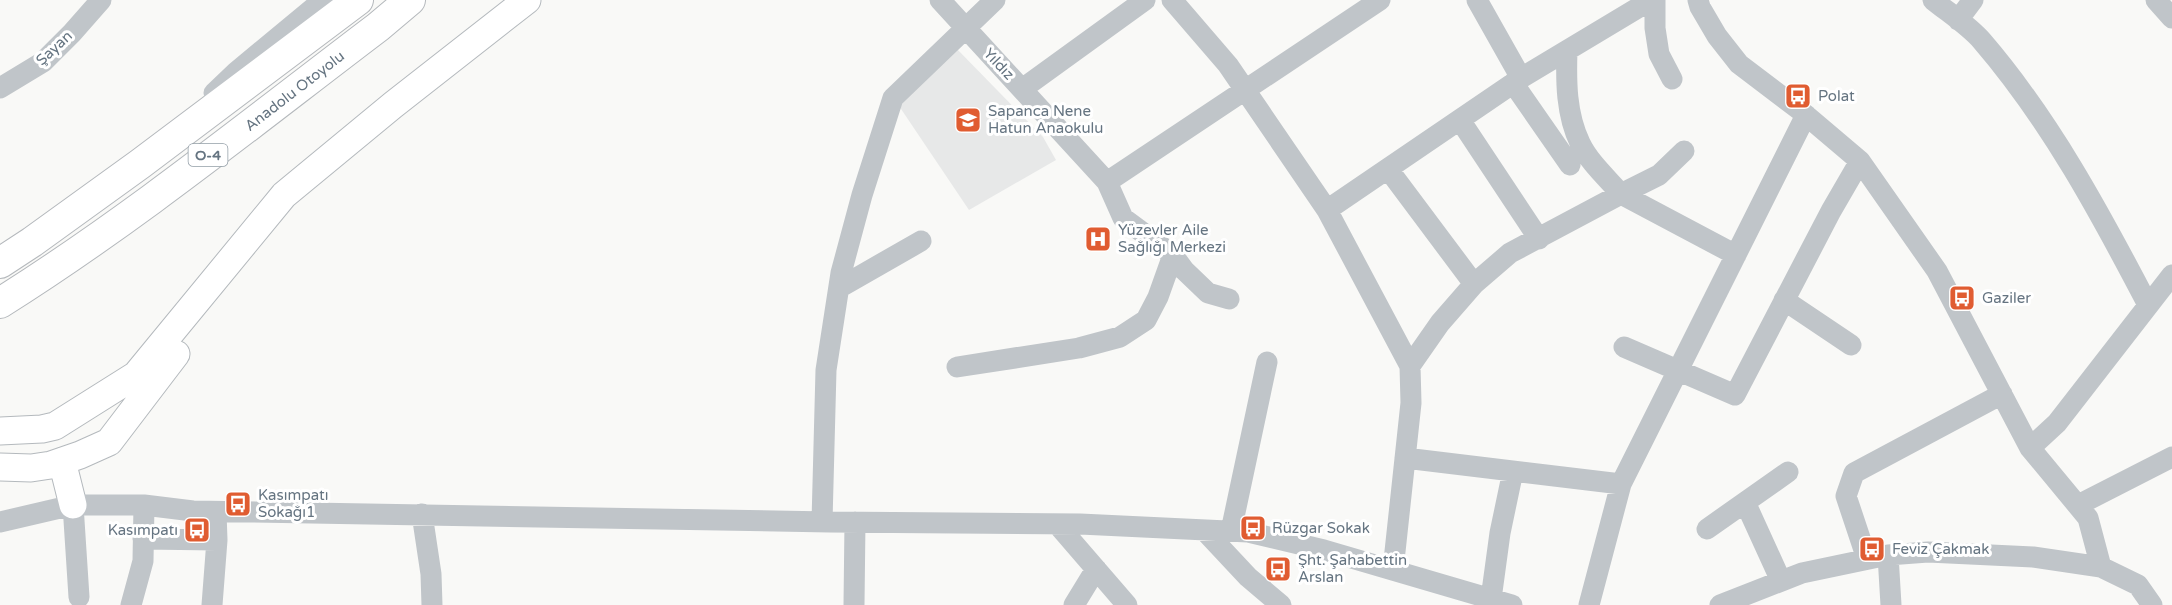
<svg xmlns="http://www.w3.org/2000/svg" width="2172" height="605" font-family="'Varela Round',sans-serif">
<rect width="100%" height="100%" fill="#f9f9f7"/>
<!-- built -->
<path fill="#e7e8e8" d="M956 48 1043 137 1056 160 969 210 897 103Z"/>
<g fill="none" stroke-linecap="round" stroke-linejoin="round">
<defs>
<path id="major" d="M0 431 42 429 55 426 136 375 284 195 393 105 527 0
M62 461 73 505
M0 467 31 468 51 465 80 455 109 442 176 354"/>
<g id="highway">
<path d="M0 263 32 242 140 164 358 0"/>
<path id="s1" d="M0 303C132 220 254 121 378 27L410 0"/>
</g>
</defs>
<!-- major casing -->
<use href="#major" stroke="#b4b9bd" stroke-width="29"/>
<!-- highway casing -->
<use href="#highway" stroke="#b4b8bc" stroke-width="32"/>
<!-- minor -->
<path stroke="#c0c5c9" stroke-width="21" d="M940 0 1107 182 1123 218 1173 255 1184 270 1208 293 1229 299
M1172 0 1228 65 1327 210 1410 366 1411 403 1393 570
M1477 0 1521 78
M1655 0V28L1659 54 1672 79
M1698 0 1700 7 1717 36 1739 64 1801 111 1860 161 1937 271 2030 448 2088 518 2101 567
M1933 0C1949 13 1969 26 1982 41 2050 120 2100 213 2148 305
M2156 0 2172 18
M1958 20 1973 0
M1513 83 1570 165
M0 88 43 62 72 33 101 0
M1022 89 1145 0
M214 93 236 72 323 0
M1460 120 1539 239
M1684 151 1659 175 1621 194 1736 255
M1388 169 1474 284
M1107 182 1380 0
M1327 210 1521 78 1651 0
M839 288 921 241
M1784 300 1851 345
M1624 347 1735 395 1831 211 1860 161
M1410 366 1440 323 1474 284 1510 253 1621 194C1607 178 1589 162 1580 143 1566 114 1566 81 1567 51
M957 367 1079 348 1120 337 1146 320 1158 297 1173 255
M2030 448 2057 423 2172 275
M1405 458 1621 484 1806 115
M1745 502 1781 581
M73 505 79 597
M2078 505 2172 457
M422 514 431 574 432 605
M0 522 73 505H144L193 511 830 522 1080 524 1248 532 1324 550 1512 605
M822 522 826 370 841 273 862 195 893 98 995 0
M1057 524 1127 605
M1707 529 1788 472
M1204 530 1248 577 1281 605
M1231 531 1267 362
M143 539 217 540
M1888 555 1891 605
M1867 559 1846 496 1854 473 2002 394
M1491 599 1500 533 1513 471
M854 604 855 522
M131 605 143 561 144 505
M212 605 217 540 216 512
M1074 605 1096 569
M1589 605 1621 484
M1720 605 1802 573 1888 555 1928 552 2033 557 2101 567 2138 585 2152 605"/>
<!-- major -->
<use href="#major" stroke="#fff" stroke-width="27"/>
<!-- highway -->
<use href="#highway" stroke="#fff" stroke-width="30"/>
</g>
<!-- icons -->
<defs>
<symbol id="bus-square" viewBox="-11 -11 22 22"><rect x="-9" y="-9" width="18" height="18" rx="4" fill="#e05c31" stroke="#fff"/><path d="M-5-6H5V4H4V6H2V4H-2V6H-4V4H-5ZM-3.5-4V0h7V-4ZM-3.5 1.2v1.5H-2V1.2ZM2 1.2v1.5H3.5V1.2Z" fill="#fff"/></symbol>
<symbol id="school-square" viewBox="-11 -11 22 22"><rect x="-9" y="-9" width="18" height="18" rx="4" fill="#e05c31" stroke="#fff"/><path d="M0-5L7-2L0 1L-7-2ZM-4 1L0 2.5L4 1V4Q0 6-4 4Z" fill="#fff"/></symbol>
<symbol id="hospital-square" viewBox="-11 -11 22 22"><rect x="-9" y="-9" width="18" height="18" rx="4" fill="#e05c31" stroke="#fff"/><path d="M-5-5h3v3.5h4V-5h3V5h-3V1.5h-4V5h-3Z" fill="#fff"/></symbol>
</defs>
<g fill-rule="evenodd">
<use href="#bus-square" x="1783" y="81" width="30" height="30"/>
<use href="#school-square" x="953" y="105" width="30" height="30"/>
<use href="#hospital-square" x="1083" y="224" width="30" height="30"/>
<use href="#bus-square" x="1947" y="283" width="30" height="30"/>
<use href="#bus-square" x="223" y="489" width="30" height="30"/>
<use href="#bus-square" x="1238" y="513" width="30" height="30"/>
<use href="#bus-square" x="182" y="515" width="30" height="30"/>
<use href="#bus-square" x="1857" y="534" width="30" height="30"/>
<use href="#bus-square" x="1263" y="554" width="30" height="30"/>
</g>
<g text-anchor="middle" stroke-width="6" stroke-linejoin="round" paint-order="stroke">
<!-- shield labels -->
<rect fill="#fff" stroke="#939ea7" stroke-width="1.5" x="188.5" y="144" width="39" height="22" rx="4.5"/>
<g font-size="14" font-weight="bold" fill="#657481">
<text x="208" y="160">O-4</text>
</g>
<!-- street labels -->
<g font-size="15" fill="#657481" stroke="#fff">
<text transform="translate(54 48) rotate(-43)" y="5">Şayan</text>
<text transform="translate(999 64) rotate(47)" y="5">Yıldız</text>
<text dy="5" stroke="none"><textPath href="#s1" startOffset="363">Anadolu Otoyolu</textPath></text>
</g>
<!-- poi labels -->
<g font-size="15" fill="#657481" stroke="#fff" text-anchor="start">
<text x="1818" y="101">Polat</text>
<text x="988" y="116">Sapanca Nene<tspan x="988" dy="17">Hatun Anaokulu</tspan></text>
<text x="1118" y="235">Yüzevler Aile<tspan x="1118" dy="17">Sağlığı Merkezi</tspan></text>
<text x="1982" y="303">Gaziler</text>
<text x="258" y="500">Kasımpatı<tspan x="258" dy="17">Sokağı1</tspan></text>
<text x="1272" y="533">Rüzgar Sokak</text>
<text x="178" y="535" text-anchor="end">Kasımpatı</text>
<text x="1892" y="554">Feviz Çakmak</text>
<text x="1298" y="565">Şht. Şahabettin<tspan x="1298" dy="17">Arslan</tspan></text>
</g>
</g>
</svg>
